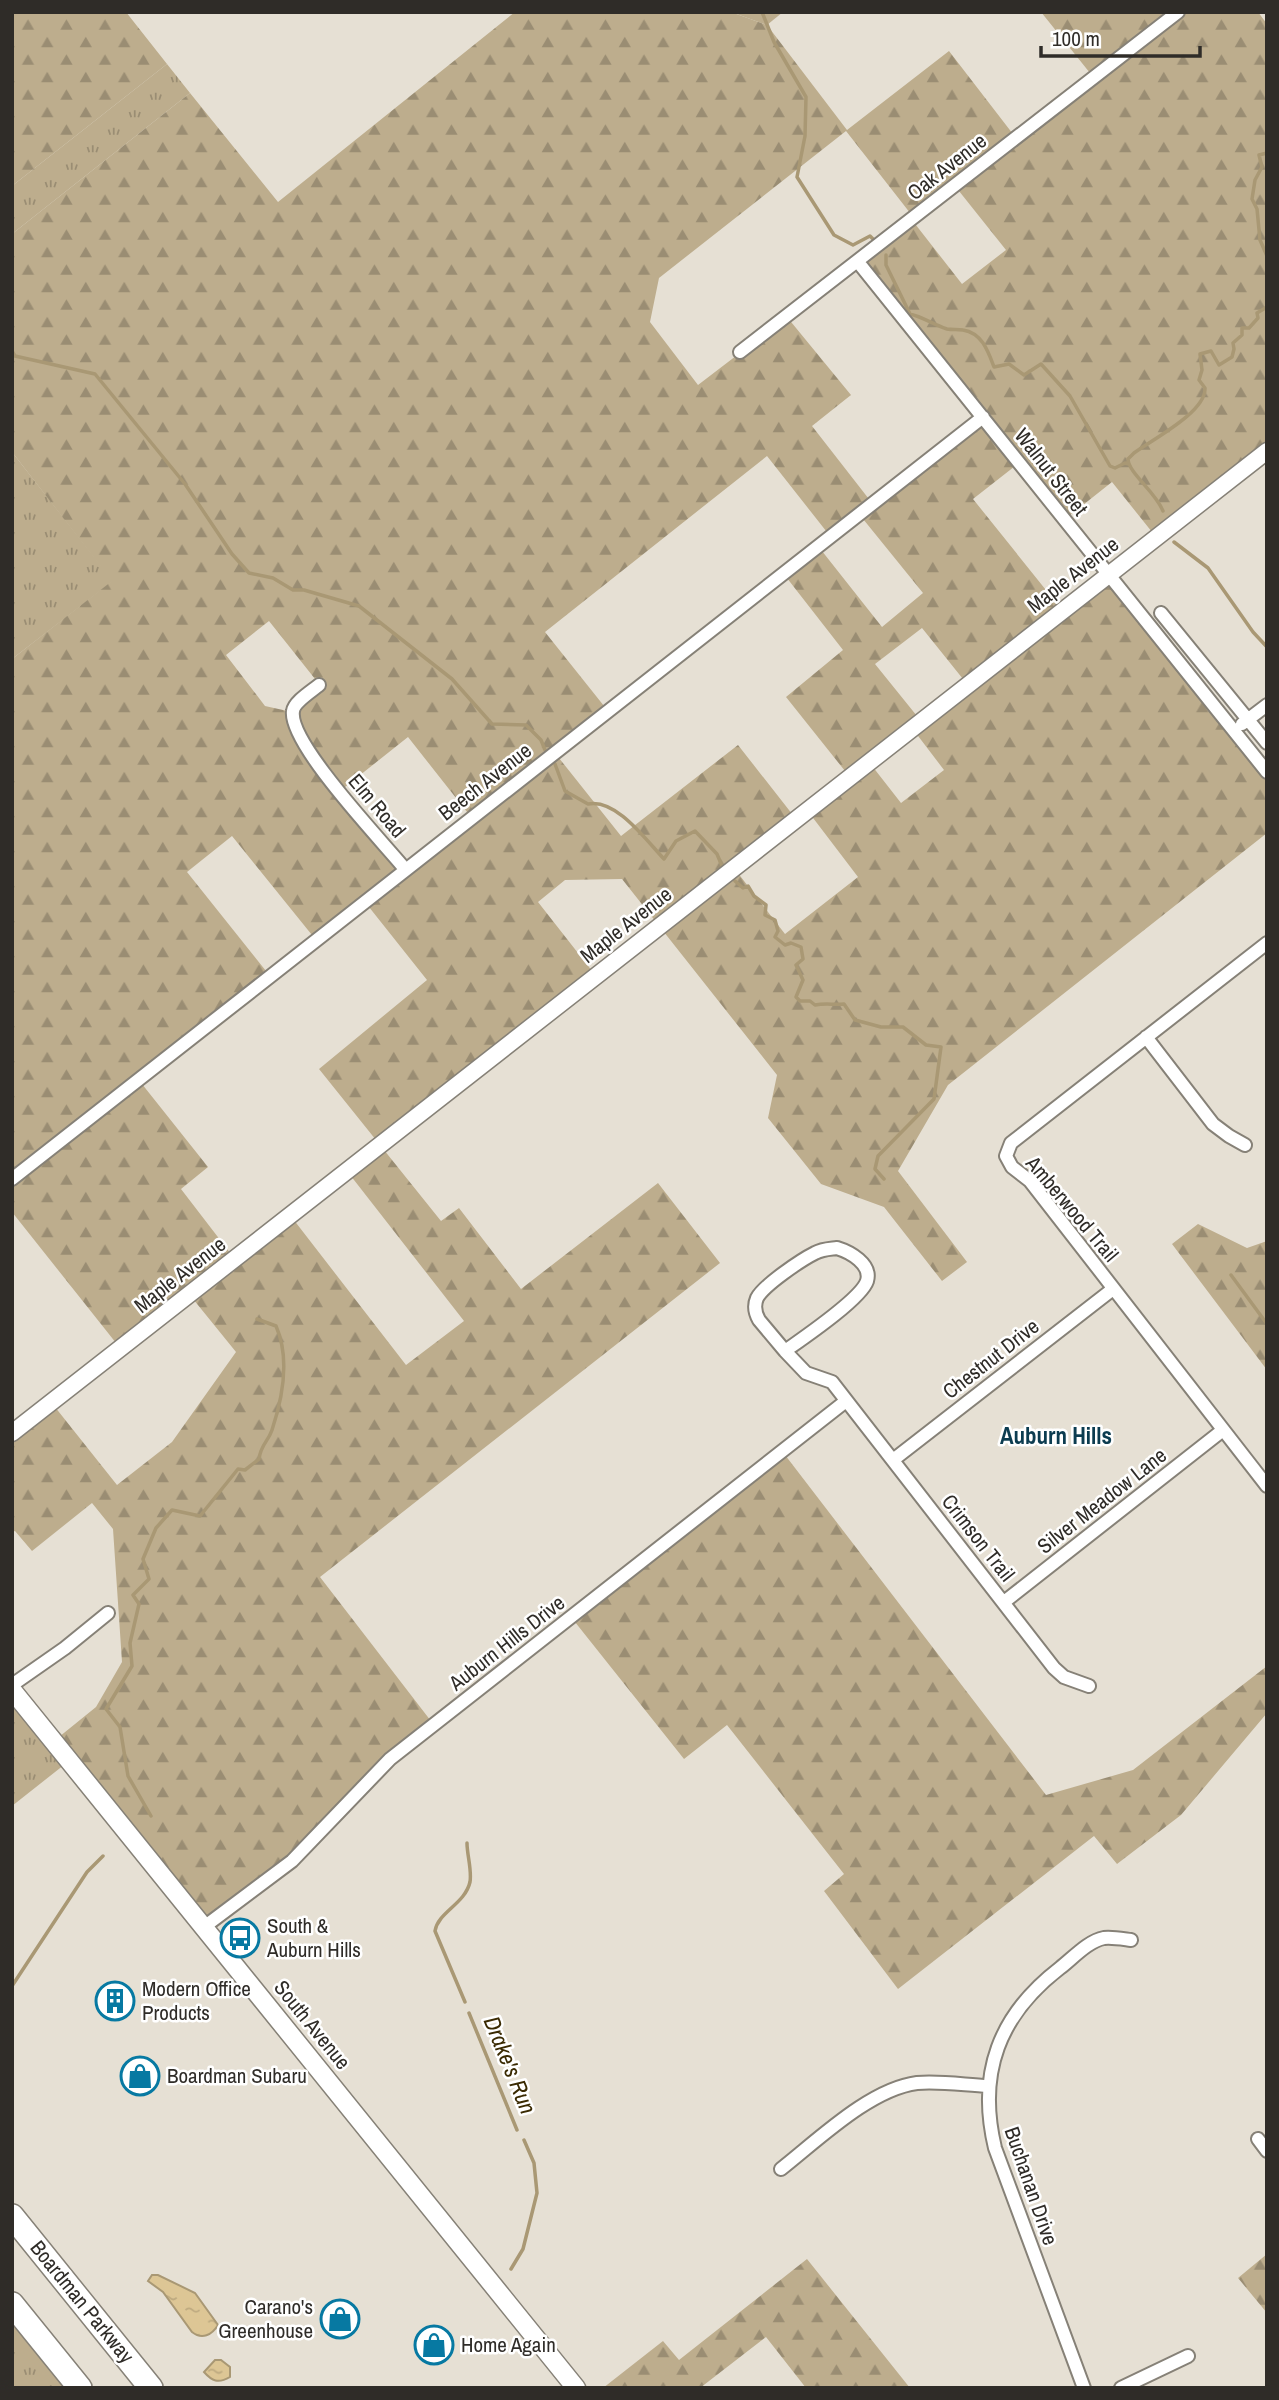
<svg xmlns="http://www.w3.org/2000/svg" width="1279" height="2400" font-family="'Archivo Narrow',sans-serif">
<defs>
<pattern id="grass-tufts" width="24" height="20" patternUnits="userSpaceOnUse" patternTransform="scale(1.75)"><rect width="24" height="20" fill="#bdad8d"/><path d="M3 7l-1-3M5 7V3M7 7l1-3M15 17l-1-3M17 17v-4M19 17l1-3" fill="none" stroke="#9a8d73"/></pattern>
<pattern id="forest-firs" width="22" height="20" patternUnits="userSpaceOnUse" patternTransform="scale(1.75)"><rect width="22" height="20" fill="#bdad8d"/><path d="M5 1l3.5 6h-7zM16 11l3.5 6h-7z" fill="#9a8d73"/></pattern>
<pattern id="water-ripples" width="26" height="14" patternUnits="userSpaceOnUse" patternTransform="scale(1.75)"><rect width="26" height="14" fill="#ddc695"/><path d="M2 4q2-2 4 0t4 0M15 11q2-2 4 0t4 0" fill="none" stroke="#beaa80"/></pattern>
</defs>
<rect width="100%" height="100%" fill="#e6e0d4"/>
<!-- grass -->
<path fill="url(#grass-tufts)" d="M731 12H783L767 25Z
M167 64 190 93 12 234V186Z
M12 452 113 581 12 659Z
M12 1690 69 1761 12 1806Z
M12 2304 80 2388H12Z"/>
<!-- forest -->
<path fill="url(#forest-firs)" fill-rule="evenodd" d="M12 12H126L167 64 12 186Z
M515 12H731L767 25 847 130 949 51 1016 138 1094 78 1041 12H1258L1267 24V451L1156 537 1112 482 1064 520 1019 463 973 499 1062 610 1108 575 1267 772V833L948 1085 898 1171 967 1262 942 1281 884 1207 821 1184 768 1118 777 1075 622 879 565 880 538 902 596 976 380 1145 441 1221 459 1208 521 1289 658 1183 720 1263 320 1577 434 1725 292 1861 204 1927 54 1741 96 1707 122 1662 113 1529 92 1503 32 1551 15 1531 12 1532V1433L51 1402 117 1485 172 1442 236 1352 189 1294 120 1348 12 1212V659L112 581 12 452V234L190 93 278 202ZM846 131 914 218 955 186 1006 250 962 284 912 220 858 262 983 417 872 503 812 426 851 395 787 317 698 385 650 322 659 278ZM767 456 830 536 859 514 923 593 882 627 818 546 783 573 843 650 786 697 849 776 807 810 858 877 785 934 734 868 796 819 738 745 621 836 555 753 608 711 545 632ZM269 621 319 684 292 712 265 706 226 655ZM922 628 967 684 921 721 875 664ZM912 728 944 770 901 803 869 762ZM408 737 471 817 405 869 340 791ZM232 836 316 940 365 902 427 980 319 1069 380 1145 347 1171 464 1321 406 1365 290 1215 234 1258 181 1189 208 1167 138 1079 270 976 187 872Z
M1198 1224 1247 1248 1267 1241V1370L1172 1244Z
M782 1451 1046 1795 1133 1770 1267 1666V1713L1181 1815 1117 1864 1094 1836 898 1989 824 1891 844 1874 727 1725 684 1759 571 1617Z
M1267 2254V2313L1238 2278Z
M807 2259 910 2388H806L766 2337 700 2388H603L663 2341 679 2360Z"/>
<!-- water -->
<path fill="url(#water-ripples)" stroke="#a99874" stroke-width="2" d="M152 2275H158L195 2293 218 2325C212 2335 202 2340 192 2332L163 2292 148 2281Z
M215 2360H221L230 2367V2377C218 2384 212 2381 204 2372Z"/>
<g fill="none" stroke-linecap="round" stroke-linejoin="round">
<!-- stream -->
<path stroke="#a99874" stroke-width="3.5" d="M762 12 774 42 806 97 805 136 797 177 834 235 853 245 870 236 874 240
M1267 153 1259 155 1262 167 1255 180 1252 199 1257 209 1260 240 1267 256
M886 255V265L910 314C923 317 934 325 947 329 952 330 958 329 963 330 982 333 988 351 994 367L1009 364 1024 375 1041 364 1070 396 1110 466 1115 468 1125 463 1129 464
M12 351 15 356 95 374 185 484 232 554 249 573 273 578 293 590H304L359 606 452 679 492 724 526 725 541 740 545 750
M1163 511C1155 491 1129 474 1128 459L1134 453C1153 439 1206 412 1205 388L1199 380 1202 370 1200 354 1211 351 1219 365 1232 357 1234 349 1233 343 1242 335V328H1249L1258 318 1257 313 1267 307
M1174 542 1208 568 1253 632 1267 647
M555 764 565 791 588 804C616 798 646 840 664 859L676 841 695 831 717 854 722 866
M735 881 743 888 748 886 754 896 766 905 765 915 775 920 778 931 775 937 785 945 791 943 801 947 803 959 796 965 803 980 796 997 800 1001H810L815 1005C826 1003 833 1005 844 1004L855 1020 881 1027H903L926 1045 941 1047 934 1099 878 1156 875 1169 884 1179
M1231 1275 1267 1324
M151 1816 128 1776 120 1727 106 1709 132 1666 130 1643 139 1604 133 1595 149 1579 143 1559 156 1528 172 1510 200 1516 238 1469 245 1470 259 1459C261 1444 268 1442 272 1430 283 1397 290 1358 276 1326L257 1319
M12 1986 87 1872 103 1856
M465 2002 435 1931C438 1912 465 1904 470 1882 472 1870 467 1855 467 1843
M469 2013 517 2130
M511 2269 523 2249 537 2193 534 2163 524 2140"/>
<defs>
<path id="minor" d="M858 262 1267 772
M740 352 1178 12
M1161 613 1267 743
M319 685C312 691 294 702 293 711 288 743 383 842 405 869
M1242 724 1267 705
M1267 943 1011 1143 1006 1156 1012 1167 1030 1181 1267 1486
M1146 1037 1213 1124 1229 1136 1245 1145
M12 1179 983 417
M837 1248C850 1252 872 1264 867 1281 861 1299 802 1339 785 1351L759 1320C755 1313 754 1305 757 1298 764 1285 801 1260 815 1253 822 1249 829 1249 837 1248Z
M785 1351 806 1373 832 1382 1054 1668 1064 1677 1089 1686
M893 1460 1113 1289
M1004 1602 1223 1430
M12 1685 65 1648 108 1613
M204 1927 292 1861 390 1759 846 1401
M1258 2139 1267 2151
M781 2169C818 2140 870 2089 917 2083 940 2081 965 2085 988 2086
M1084 2388 995 2148C977 2073 999 2015 1060 1968 1073 1958 1088 1941 1104 1938 1112 1937 1123 1939 1131 1940
M1121 2388 1188 2356"/>
<path id="tertiary" d="M12 1433 1267 451"/>
<path id="secondary" d="M12 1690 576 2388"/>
<path id="motorway" d="M12 2216 151 2388
M12 2304 80 2388"/>
</defs>
<!-- minor casing -->
<use href="#minor" stroke="#868177" stroke-width="16"/>
<!-- tertiary casing -->
<use href="#tertiary" stroke="#868177" stroke-width="19"/>
<!-- secondary casing -->
<use href="#secondary" stroke="#868177" stroke-width="21"/>
<!-- motorway casing -->
<use href="#motorway" stroke="#868177" stroke-width="26"/>
<!-- minor -->
<use href="#minor" stroke="#fff" stroke-width="12"/>
<!-- tertiary -->
<use href="#tertiary" stroke="#fff" stroke-width="16"/>
<!-- secondary -->
<use href="#secondary" stroke="#fff" stroke-width="18"/>
<!-- motorway -->
<use href="#motorway" stroke="#fff" stroke-width="23"/>
</g>
<!-- icons -->
<defs>
<symbol id="bus-ring" viewBox="-11 -11 22 22"><circle r="9.5" fill="#fff" stroke="#0779a2" stroke-width="1.5"/><path d="M-5-6H5V4H4V6H2V4H-2V6H-4V4H-5ZM-3.5-4V0h7V-4ZM-3.5 1.2v1.5H-2V1.2ZM2 1.2v1.5H3.5V1.2Z" fill="#0779a2"/></symbol>
<symbol id="building-ring" viewBox="-11 -11 22 22"><circle r="9.5" fill="#fff" stroke="#0779a2" stroke-width="1.5"/><path d="M-4-6H4V6H1V3H-1V6H-4ZM-2.5-4.3h1.7v1.8h-1.7ZM.8-4.3h1.7v1.8H.8ZM-2.5-1h1.7V.8h-1.7ZM.8-1h1.7V.8H.8Z" fill="#0779a2"/></symbol>
<symbol id="shop-ring" viewBox="-11 -11 22 22"><circle r="9.5" fill="#fff" stroke="#0779a2" stroke-width="1.5"/><path d="M-5-2.5h2.3a2.7 3.5 0 0 1 5.4 0H5L5.5 6h-11ZM-1.5-2.5h3a1.5 2.3 0 0 0-3 0Z" fill="#0779a2"/></symbol>
</defs>
<g fill-rule="evenodd">
<use href="#bus-ring" x="218" y="1916" width="44" height="44"/>
<use href="#building-ring" x="93" y="1979" width="44" height="44"/>
<use href="#shop-ring" x="118" y="2054" width="44" height="44"/>
<use href="#shop-ring" x="318" y="2297" width="44" height="44"/>
<use href="#shop-ring" x="412" y="2323" width="44" height="44"/>
</g>
<g text-anchor="middle" stroke-width="5" stroke-linejoin="round" paint-order="stroke">
<!-- street labels -->
<g font-size="21" fill="#2f2c28" stroke="#fff">
<text transform="translate(947 167) rotate(-38)" y="7">Oak Avenue</text>
<text transform="translate(1051 472) rotate(52)" y="7">Walnut Street</text>
<text transform="translate(1073 575) rotate(-38)" y="7">Maple Avenue</text>
<text transform="translate(485 782) rotate(-38)" y="7">Beech Avenue</text>
<text transform="translate(377 806) rotate(50)" y="7">Elm Road</text>
<text transform="translate(626 925) rotate(-38)" y="7">Maple Avenue</text>
<text transform="translate(1072 1209) rotate(50)" y="7">Amberwood Trail</text>
<text transform="translate(180 1275) rotate(-38)" y="7">Maple Avenue</text>
<text transform="translate(991 1359) rotate(-38)" y="7">Chestnut Drive</text>
<text transform="translate(1102 1501) rotate(-38)" y="7">Silver Meadow Lane</text>
<text transform="translate(978 1538) rotate(52)" y="7">Crimson Trail</text>
<text transform="translate(507 1643) rotate(-38)" y="7">Auburn Hills Drive</text>
<text transform="translate(312 2025) rotate(51)" y="7">South Avenue</text>
<text transform="translate(1031 2186) rotate(71)" y="7">Buchanan Drive</text>
<text transform="translate(82 2302) rotate(51)" y="7">Boardman Parkway</text>
</g>
<!-- poi labels -->
<g font-size="21" fill="#2f2c28" stroke="#fff" text-anchor="start">
<text x="267" y="1933">South &amp;<tspan x="267" dy="24">Auburn Hills</tspan></text>
<text x="142" y="1996">Modern Office<tspan x="142" dy="24">Products</tspan></text>
<text x="167" y="2083">Boardman Subaru</text>
<text x="313" y="2314" text-anchor="end">Carano's<tspan x="313" dy="24">Greenhouse</tspan></text>
<text x="461" y="2352">Home Again</text>
</g>
<!-- neighbourhood labels -->
<g font-size="23" font-weight="bold" fill="#0c3c50" stroke="#fff">
<text x="1056" y="1444">Auburn Hills</text>
</g>
<!-- water labels -->
<g font-size="23" font-style="italic" fill="#3a2a02" stroke="#fff">
<text transform="translate(510 2065) rotate(68)" y="8">Drake's Run</text>
</g>
</g>
<!-- border -->
<rect width="1279" height="2400" fill="none" stroke="#2f2c28" stroke-width="28"/>
<!-- scale -->
<path d="M1041 46v10h159v-10" fill="none" stroke="#2f2c28" stroke-width="3.5"/>
<text x="1052" y="46" font-size="21" fill="#2f2c28" stroke="#ffffff" stroke-width="5" paint-order="stroke">100 m</text>
</svg>
